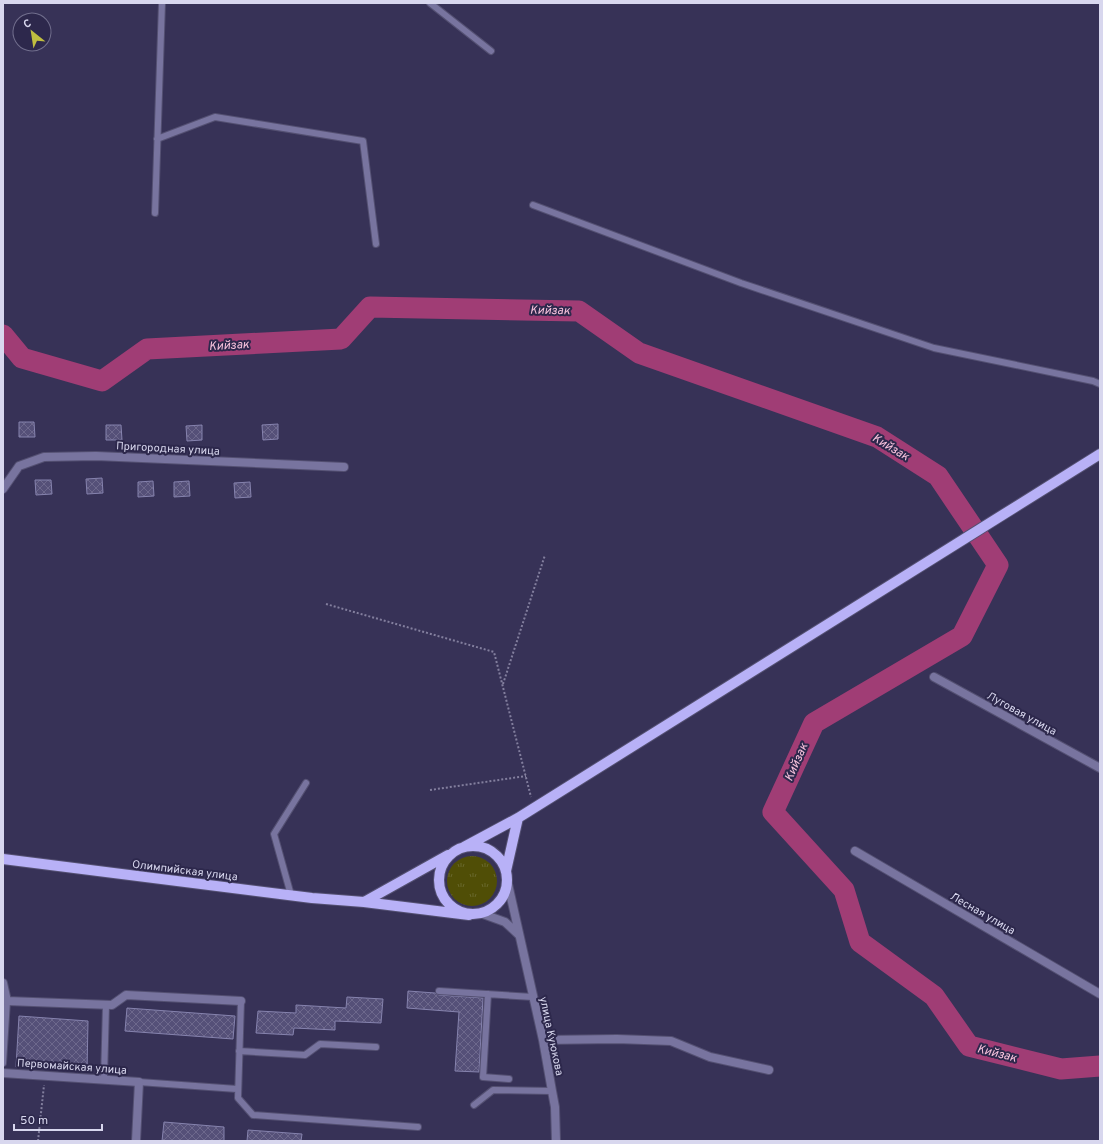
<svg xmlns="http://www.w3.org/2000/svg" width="1103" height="1144" font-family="Overpass,sans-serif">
<defs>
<pattern id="grass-tufts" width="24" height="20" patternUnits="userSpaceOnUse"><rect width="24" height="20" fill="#504e06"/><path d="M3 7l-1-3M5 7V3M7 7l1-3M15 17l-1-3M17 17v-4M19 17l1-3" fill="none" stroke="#68672b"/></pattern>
<pattern id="building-cross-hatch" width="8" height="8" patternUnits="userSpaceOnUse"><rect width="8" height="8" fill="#555078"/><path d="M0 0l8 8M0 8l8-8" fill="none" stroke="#6d688c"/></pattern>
</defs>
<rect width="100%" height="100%" fill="#373257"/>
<!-- grass -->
<path fill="url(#grass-tufts)" d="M447 881a25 25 0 1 1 50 0a25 25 0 1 1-50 0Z"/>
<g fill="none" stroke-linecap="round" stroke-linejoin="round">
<!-- river -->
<path stroke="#a03d75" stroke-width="21" d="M3 335 22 358 102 381 147 349 341 339 370 307 579 311 639 353 877 437 938 476 998 565 962 636 814 723 773 812 844 890 860 942 934 996 969 1046 1061 1069 1100 1066"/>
</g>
<!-- building -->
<path fill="url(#building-cross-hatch)" stroke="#8683ae" d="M19 422H34L35 437H19Z
M278 424V439L263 440 262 425Z
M106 425H121L122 440H106Z
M202 425V440L187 441 186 426Z
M102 478 103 493 87 494 86 479Z
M35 480H51L52 494 36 495Z
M153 481 154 496 138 497V482Z
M189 481 190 496 174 497V482Z
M250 482 251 497 235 498 234 483Z
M408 991 435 993 439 995 483 998 479 1072 455 1071 459 1012 407 1008Z
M347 997 383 999 381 1023 335 1021V1030L294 1028 293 1035 256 1033 258 1011 296 1013V1005L346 1008Z
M127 1008 235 1016 233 1039 125 1031Z
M19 1016 88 1021 87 1071 16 1067Z
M164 1122 224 1127V1141H162Z
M248 1130 302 1134 301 1141H247Z"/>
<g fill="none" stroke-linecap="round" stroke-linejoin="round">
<defs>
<path id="service" d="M430 3 491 51
M157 139 215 117 363 141 376 244
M533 205 741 283 934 348 1093 381 1100 384
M155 213 162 3
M291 895 274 834 306 783
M439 991 533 997
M488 994 483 1077 509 1079
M241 1001 238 1098 253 1115 418 1127
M239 1051 305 1055 320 1044 376 1047
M3 1063 7 1001
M104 1079 106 1005
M139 1082 237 1089
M474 1105 493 1090 552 1091"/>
<path id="minor" d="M3 489 19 466 44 457 96 456 344 467
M934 677 1100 768
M855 851 1100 994
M508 884 543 1040 552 1091 555 1107 556 1141
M483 914 505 922 519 935
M3 983 7 1001 112 1005 126 995 241 1001
M543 1040 617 1039 671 1041 710 1057 769 1070
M3 1073 139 1082 136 1141"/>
<path id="primary" d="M439 880a34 34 0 1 1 68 0a34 34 0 1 1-68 0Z
M464 847 518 818 1100 454
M3 859 312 898 364 902 469 915
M506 871 518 818
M364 902 448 855"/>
</defs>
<!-- service casing -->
<use href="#service" stroke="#545072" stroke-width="8"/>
<!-- minor casing -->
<use href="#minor" stroke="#545072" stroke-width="10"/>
<!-- primary casing -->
<use href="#primary" stroke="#545072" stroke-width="12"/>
<!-- path -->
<path stroke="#837f9e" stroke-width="2" stroke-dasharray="2 2" stroke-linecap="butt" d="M326 604 494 652 531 797
M503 684 545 555
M430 790 526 776
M38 1141 44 1085"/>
<!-- service -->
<use href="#service" stroke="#78749f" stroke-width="6"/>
<!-- minor -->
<use href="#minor" stroke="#78749f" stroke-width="8"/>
<!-- primary -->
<use href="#primary" stroke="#b8b1f7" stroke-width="10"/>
</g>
<g text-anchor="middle" stroke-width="4" stroke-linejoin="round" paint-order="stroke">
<!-- street labels -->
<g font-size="11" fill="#d8d7ee" stroke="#2d284c">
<text transform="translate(168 448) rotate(3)" y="4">Пригородная улица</text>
<text transform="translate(1022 713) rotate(29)" y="4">Луговая улица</text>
<text transform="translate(185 870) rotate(7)" y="4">Олимпийская улица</text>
<text transform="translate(983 913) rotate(30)" y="4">Лесная улица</text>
<text transform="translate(552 1036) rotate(78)" y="4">улица Куюкова</text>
<text transform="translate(72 1066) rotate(4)" y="4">Первомайская улица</text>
</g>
<!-- water labels -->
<g font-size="12" font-style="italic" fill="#f9c3dd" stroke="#2d284c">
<text transform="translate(550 310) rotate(1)" y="4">Кийзак</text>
<text transform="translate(229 345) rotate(-3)" y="4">Кийзак</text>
<text transform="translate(891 447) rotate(31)" y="4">Кийзак</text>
<text transform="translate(796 762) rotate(-66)" y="4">Кийзак</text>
<text transform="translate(997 1053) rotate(14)" y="4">Кийзак</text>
</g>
</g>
<!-- border -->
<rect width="1103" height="1144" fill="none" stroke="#d8d7ee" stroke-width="8"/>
<!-- north arrow -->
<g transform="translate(32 32) rotate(330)"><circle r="19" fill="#2d284c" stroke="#716e8d"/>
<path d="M0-3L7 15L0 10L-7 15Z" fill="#c0be40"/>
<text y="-6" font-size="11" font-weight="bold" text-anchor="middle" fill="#d8d7ee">С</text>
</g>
<!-- scale -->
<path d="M14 1124v6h88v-6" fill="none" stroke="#d8d7ee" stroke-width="2"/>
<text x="20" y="1124" font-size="12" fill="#d8d7ee" stroke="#2d284c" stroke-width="3" paint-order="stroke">50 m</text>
</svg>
